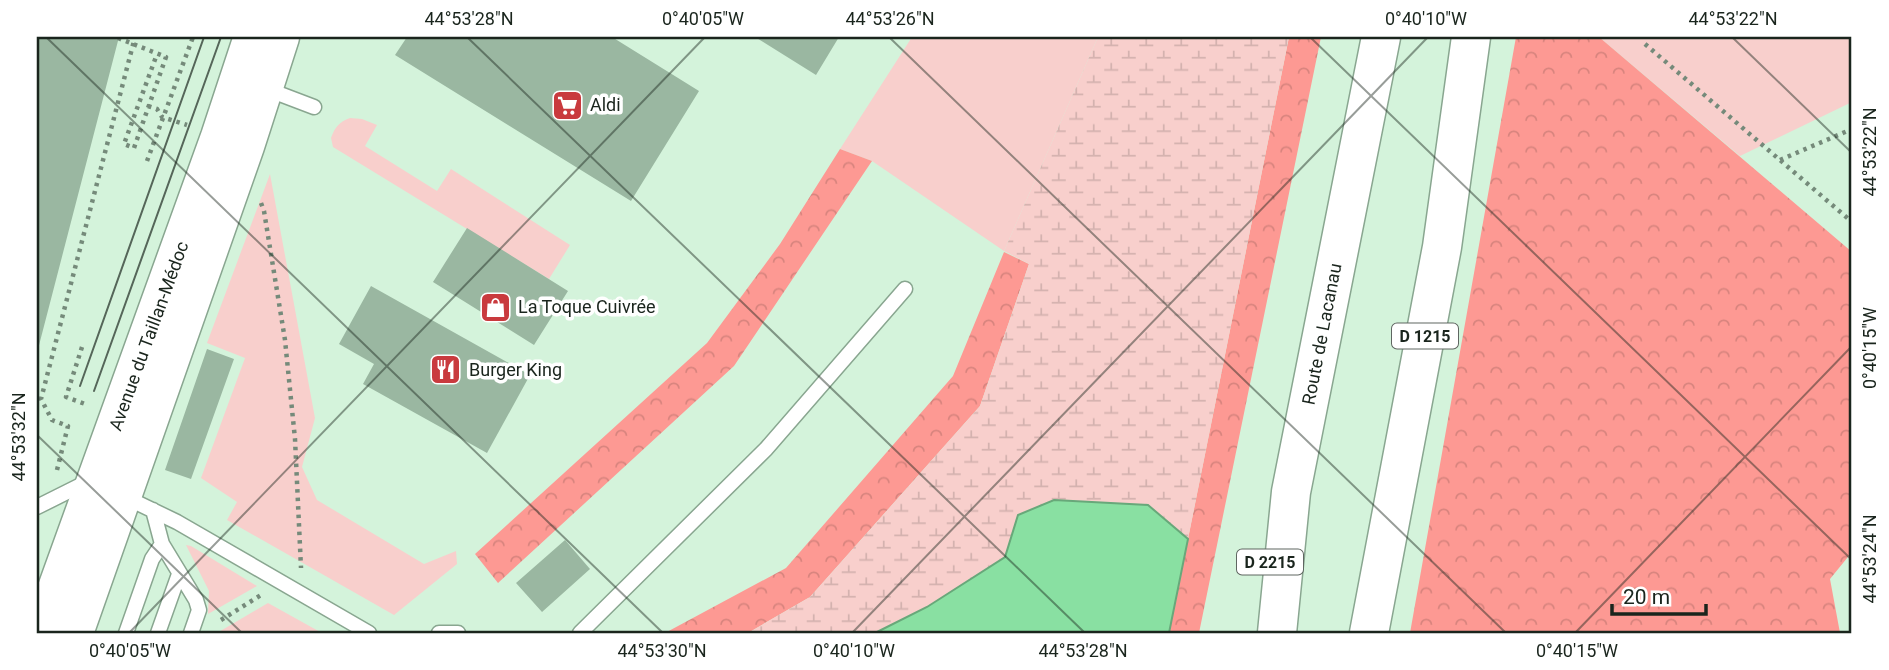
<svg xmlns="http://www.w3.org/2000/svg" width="1889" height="670" font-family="Roboto,sans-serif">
<defs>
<pattern id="forest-crowns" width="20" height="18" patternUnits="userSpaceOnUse" patternTransform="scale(1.75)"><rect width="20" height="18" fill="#fd9993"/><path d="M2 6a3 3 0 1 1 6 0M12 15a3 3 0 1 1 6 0" fill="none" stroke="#d8847e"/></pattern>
<pattern id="wetland-marsh" width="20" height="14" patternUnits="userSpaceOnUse" patternTransform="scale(1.75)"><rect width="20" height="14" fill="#f8cfcc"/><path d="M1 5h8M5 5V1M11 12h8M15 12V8" fill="none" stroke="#d4b2af"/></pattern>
</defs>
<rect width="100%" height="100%" fill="#d4f3db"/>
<!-- grass -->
<path fill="#f8cfcc" d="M912 37H1098L1004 251 872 161 840 149Z
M1599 37H1852V102L1740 156Z
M350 118 362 119 377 125 365 146 437 191 451 169 570 245 549 279 333 147 331 138C335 127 339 122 350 118Z
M270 174 315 418 302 467 317 500 424 564 456 551 457 564 394 615 227 520 237 502 201 478 245 358 207 343Z
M186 545 191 546 257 586 208 614 209 591Z
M268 603 322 633H217Z"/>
<!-- forest -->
<path fill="url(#forest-crowns)" d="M1289 37H1321L1199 633H1169Z
M1516 37H1599L1852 252V552L1830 579 1840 633H1410Z
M840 149 872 161 734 366 498 583 475 554 707 343 780 244Z
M1004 252 1029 264 980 406 810 597 748 633H665L786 568 953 376Z"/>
<!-- wetland -->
<path fill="url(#wetland-marsh)" d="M1098 37H1289L1188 539 1148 505 1018 515 1005 557 927 607 875 633H748L810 597 980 406 1029 264 1004 251Z"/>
<!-- water -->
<path fill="#89e0a2" stroke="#68a87a" stroke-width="2" d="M1054 500 1148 505 1188 539 1169 633H875L927 607 1005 557 1018 515Z"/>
<!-- building -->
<path fill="#9ab7a1" d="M37 37H119L37 353Z
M407 37H612L699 91 631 201 395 55Z
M755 37H839L816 75Z
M467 228 568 291 534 345 433 282Z
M371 286 530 375 487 453 363 384 374 364 339 344Z
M207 349 234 359 191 479 165 470Z
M565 540 590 569 542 612 516 583Z"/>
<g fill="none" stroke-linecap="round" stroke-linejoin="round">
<defs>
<path id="lane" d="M264 88 314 107
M123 496 177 522 369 633
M37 507 85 483 91 484
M153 510 162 544 196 600 199 610 191 633
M126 633 152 559 162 544
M158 633 179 574
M439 633H458
M580 633 766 449 905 289"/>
<path id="secondary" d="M41 633 220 137 253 37
M74 633 245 146 280 37"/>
<path id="primary" d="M1277 633 1291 492 1381 37
M1369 633 1442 247 1471 37"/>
</defs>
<!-- lane casing -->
<use href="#lane" stroke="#89a690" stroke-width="17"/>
<!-- secondary casing -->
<use href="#secondary" stroke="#89a690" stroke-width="41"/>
<!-- primary casing -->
<use href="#primary" stroke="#89a690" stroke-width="41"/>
<!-- path -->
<path stroke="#758a7a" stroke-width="4.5" stroke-dasharray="3.5 5" stroke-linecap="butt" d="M118 38 166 57 134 148 124 144 157 54
M1645 44 1852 222
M148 106 157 109 162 117 187 125
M1780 160 1852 129
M147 161 193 37
M261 203 264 211 285 340 295 439 301 568
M82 347 66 397 88 405
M57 470 68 426 52 420 41 399 135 37
M221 620 261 595"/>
<!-- lane -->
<use href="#lane" stroke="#fff" stroke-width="14"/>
<!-- secondary -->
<use href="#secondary" stroke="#fff" stroke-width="38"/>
<!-- primary -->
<use href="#primary" stroke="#fff" stroke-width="38"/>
<!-- tram -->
<path stroke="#556659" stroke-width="2" d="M80 386 204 37
M94 391 221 37"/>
</g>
<!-- ticks -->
<path fill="none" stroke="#1a251d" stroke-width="2" stroke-opacity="0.45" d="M46 37 663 633M467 37 1085 633M889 37 1506 633M1310 37 1852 560M1732 37 1852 153M37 435 242 633M129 633 705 37M852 633 1428 37M1575 633 1852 346"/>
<!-- icons -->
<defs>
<symbol id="supermarket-square" viewBox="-11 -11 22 22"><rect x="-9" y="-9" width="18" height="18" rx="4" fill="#c93a3e" stroke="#fff"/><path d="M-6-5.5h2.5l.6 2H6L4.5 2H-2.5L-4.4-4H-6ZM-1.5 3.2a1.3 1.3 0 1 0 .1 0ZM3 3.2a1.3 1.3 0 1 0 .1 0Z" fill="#fff"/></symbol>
<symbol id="shop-square" viewBox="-11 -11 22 22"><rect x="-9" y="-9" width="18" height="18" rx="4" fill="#c93a3e" stroke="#fff"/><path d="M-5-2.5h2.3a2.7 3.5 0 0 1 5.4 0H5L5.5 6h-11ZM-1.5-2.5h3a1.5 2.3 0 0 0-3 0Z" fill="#fff"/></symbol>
<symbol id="restaurant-square" viewBox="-11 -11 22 22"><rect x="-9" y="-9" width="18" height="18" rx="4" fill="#c93a3e" stroke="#fff"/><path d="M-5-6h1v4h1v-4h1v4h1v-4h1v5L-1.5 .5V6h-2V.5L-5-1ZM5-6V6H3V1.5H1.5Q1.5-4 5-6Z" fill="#fff"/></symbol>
</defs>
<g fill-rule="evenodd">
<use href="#supermarket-square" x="550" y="88" width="35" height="35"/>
<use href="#shop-square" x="478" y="290" width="35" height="35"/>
<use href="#restaurant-square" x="428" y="352" width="35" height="35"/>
</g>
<g text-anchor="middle" stroke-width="7" stroke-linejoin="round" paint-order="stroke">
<!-- shield labels -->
<g fill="#fff" stroke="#5f6661" stroke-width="2">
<rect x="1392" y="323.5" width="66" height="25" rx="5"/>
<rect x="1237" y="549.5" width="66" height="25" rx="5"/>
</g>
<g font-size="16" font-weight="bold" fill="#1a251d">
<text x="1425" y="342">D 1215</text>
<text x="1270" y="568">D 2215</text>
</g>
<!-- poi labels -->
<g font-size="18" fill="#1a251d" stroke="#fff" text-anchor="start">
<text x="590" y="111">Aldi</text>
<text x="518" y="313">La Toque Cuivrée</text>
<text x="469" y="376">Burger King</text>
</g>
<!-- street labels -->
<g font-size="18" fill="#1a251d" stroke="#fff">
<text transform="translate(1322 334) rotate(-79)" y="6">Route de Lacanau</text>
<text transform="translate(149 336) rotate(-70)" y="6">Avenue du Taillan-Médoc</text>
</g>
</g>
<!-- border -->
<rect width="1889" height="670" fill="none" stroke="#ffffff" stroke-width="77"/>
<!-- scale -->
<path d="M1612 604v10h94v-10" fill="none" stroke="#1a251d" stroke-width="3.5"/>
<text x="1623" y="604" font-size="21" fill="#1a251d" stroke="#ffffff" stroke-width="5" paint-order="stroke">20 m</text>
<rect x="38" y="38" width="1812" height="594" fill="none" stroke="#1a251d" stroke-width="2.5"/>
<g font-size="18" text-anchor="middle" fill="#1a251d">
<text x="469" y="25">44°53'28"N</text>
<text x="703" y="25">0°40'05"W</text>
<text x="890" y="25">44°53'26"N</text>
<text x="1426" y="25">0°40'10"W</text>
<text x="1733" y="25">44°53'22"N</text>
<text transform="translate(1870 152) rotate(-90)" y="6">44°53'22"N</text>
<text transform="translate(1870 348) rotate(-90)" y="6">0°40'15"W</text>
<text transform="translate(19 437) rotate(-90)" y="6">44°53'32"N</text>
<text transform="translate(1870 559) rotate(-90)" y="6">44°53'24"N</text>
<text x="130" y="657">0°40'05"W</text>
<text x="662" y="657">44°53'30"N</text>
<text x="854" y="657">0°40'10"W</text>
<text x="1083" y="657">44°53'28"N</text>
<text x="1577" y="657">0°40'15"W</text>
</g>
</svg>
